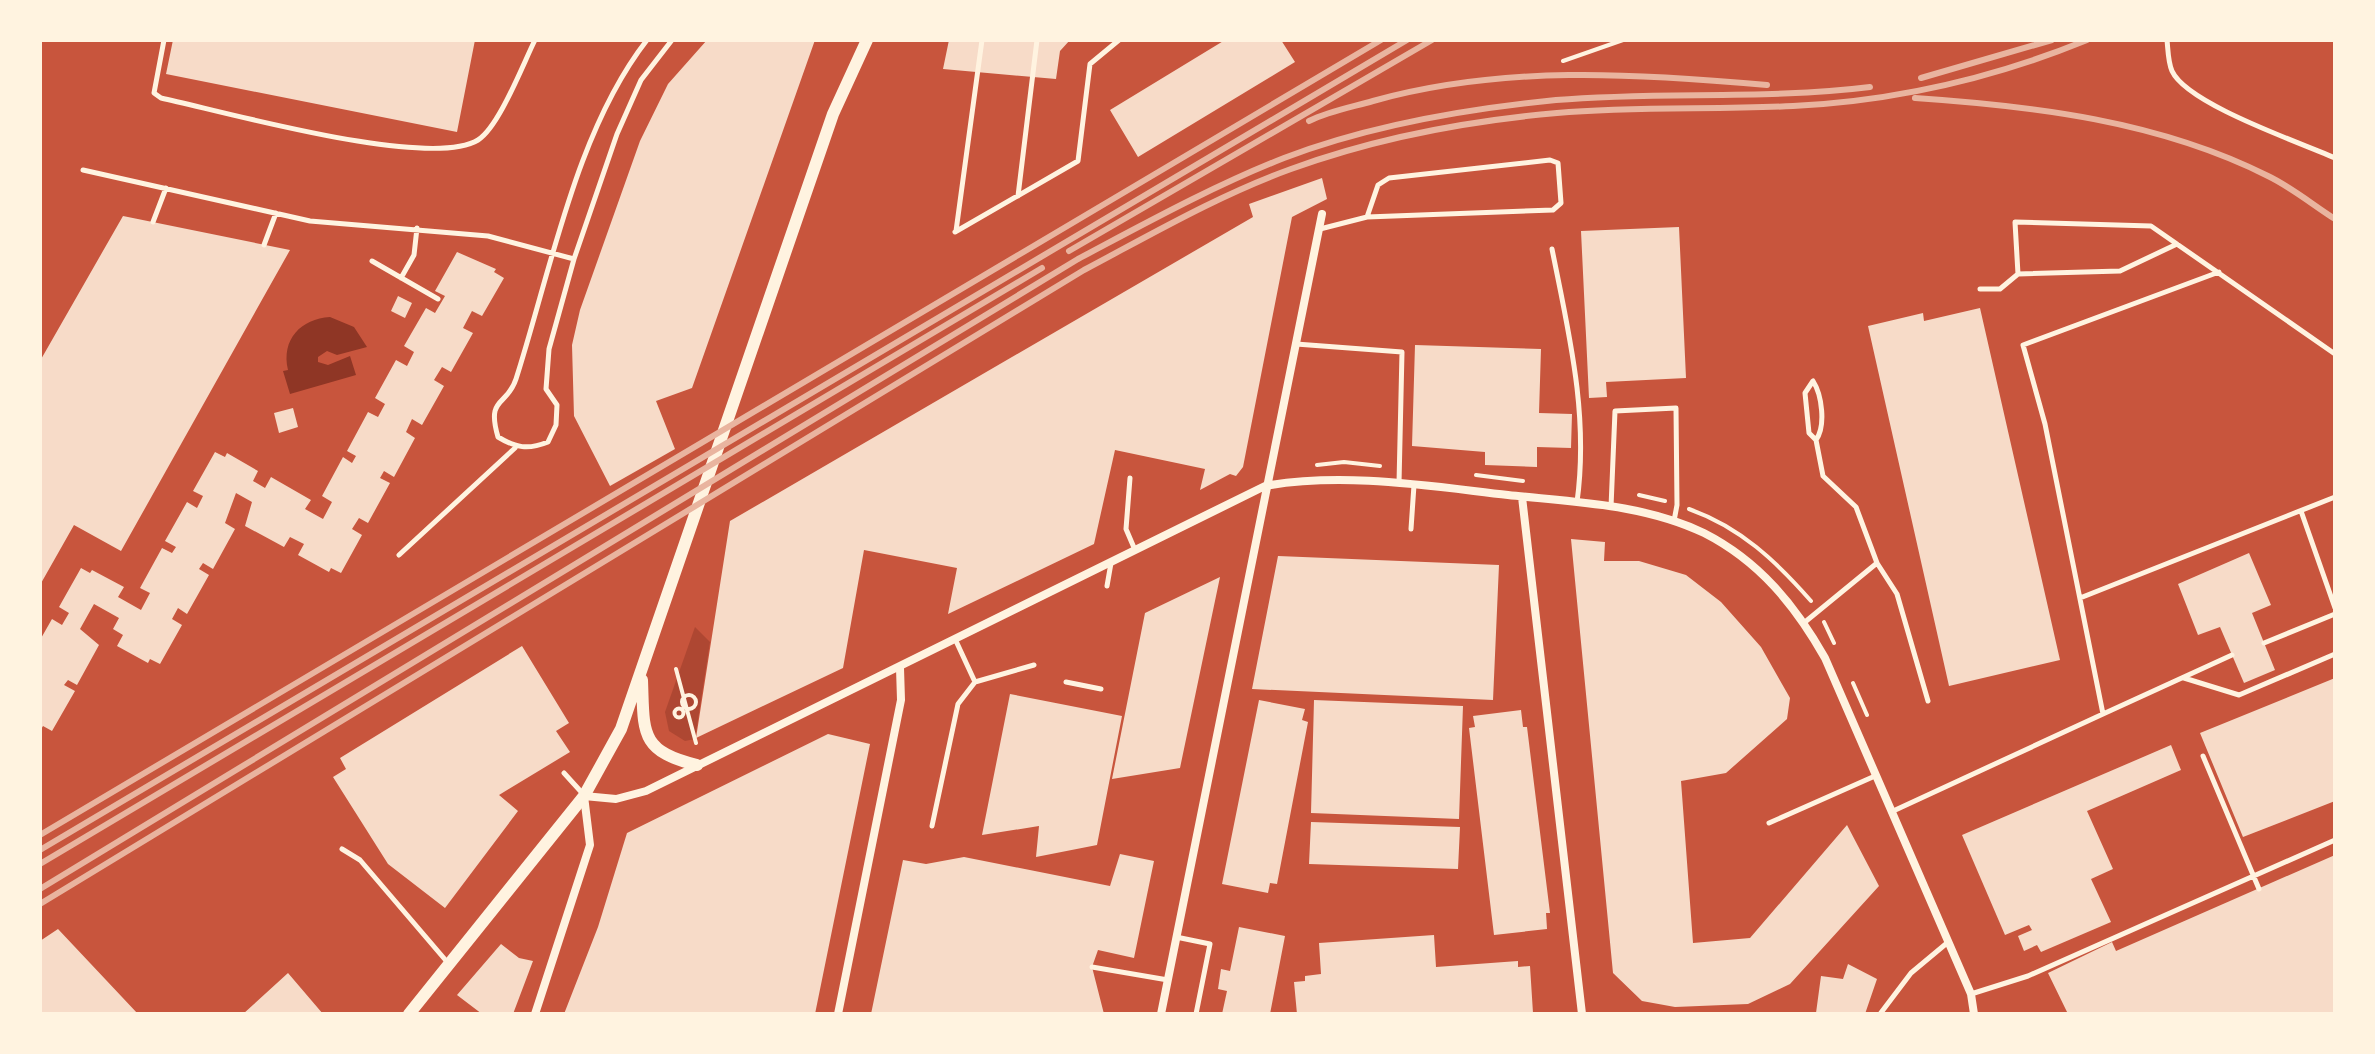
<svg xmlns="http://www.w3.org/2000/svg" width="2375" height="1054" font-family="'Fira Sans Condensed',sans-serif">
<rect width="100%" height="100%" fill="#c8553d"/>
<!-- green -->
<path fill="#ae4732" d="M695 627 710 642 695 739 685 741 669 731 665 712Z"/>
<!-- water -->
<path fill="#8f3625" d="M330 317 354 327 367 347 337 355 327 351 318 357V362L328 365 350 356 356 375 290 394 283 371 288 370C281 339 301 319 330 317Z"/>
<!-- building -->
<path fill="#f7dbc8" d="M173 40H475L457 132 166 74Z
M707 40H815L692 388 656 401 675 449 610 486 574 416 572 345 580 310 640 141 668 84Z
M949 40H1070L1060 51 1056 79 943 69Z
M1225 40H1281L1295 62 1138 157 1110 110Z
M1322 178 1327 199 1292 217 1243 467 1236 476 1230 474 1200 490 1205 469 1115 450 1094 544 948 614 957 568 864 550 843 668 696 738 730 521 1253 217 1249 204Z
M123 216 290 250 121 551 74 525 40 585V361Z
M1679 227 1686 378 1606 382 1607 397 1589 398 1581 231Z
M457 252 496 269 494 272 504 278 482 316 472 311 463 328 473 333 451 372 442 367 434 380 444 386 422 425 412 419 406 432 415 438 394 477 384 471 380 478 390 483 368 523 359 518 352 529 362 535 341 573 331 568 329 572 298 555 304 544 290 537 284 547 245 526 252 502 236 493 225 523 235 529 213 569 203 563 199 569 209 575 187 614 178 608 172 619 182 625 160 664 150 659 148 663 117 646 123 635 113 629 119 618 94 604 80 629 99 645 77 685 68 680 64 685 75 691 52 731 43 726 40 731V640L52 619 62 625 69 613 59 607 81 568 90 573 92 570 124 587 118 597 141 610 150 593 140 588 162 548 172 553 176 547 165 541 187 502 197 508 203 496 193 491 215 452 225 457 227 453 258 471 253 481 265 488 271 477 311 500 305 509 323 519 332 502 322 496 343 457 352 463 356 456 347 451 368 412 378 417 385 404 375 398 396 360 407 366 414 352 404 346 426 308 435 313 445 296 435 291Z
M398 296 412 303 405 318 391 311Z
M1980 308 2060 660 1949 686 1868 326 1923 313 1924 321Z
M1415 345 1541 349 1539 413 1572 414 1571 448 1537 447V467L1485 465V452L1412 446Z
M293 408 298 427 279 433 274 413Z
M1571 539 1605 542 1604 561H1639L1686 575 1721 602 1761 647 1790 698 1787 719 1726 773 1681 781 1693 943 1750 938 1847 825 1879 886 1790 984 1748 1004 1675 1007 1642 1001 1613 973Z
M2249 553 2271 605 2252 613 2275 670 2244 683 2220 627 2198 635 2178 584Z
M1278 556 1499 565 1493 700 1252 689Z
M1220 577 1180 768 1112 779 1145 613Z
M522 646 569 723 556 731 570 752 499 795 518 811 445 908 388 864 333 777 346 769 340 758Z
M2335 678V801L2243 837 2200 733Z
M1010 694 1122 716 1097 845 1036 857 1039 826 982 835Z
M1259 700 1305 709 1302 720 1308 722 1277 884 1270 883 1268 893 1222 884Z
M1314 700 1463 706 1459 819 1311 813Z
M1521 710 1523 727H1527L1550 913H1546L1547 929 1494 935 1469 728 1475 727 1473 716Z
M828 734 870 744 815 1014H564L598 927 627 833Z
M2171 745 2181 770 2087 811 2113 869 2091 879 2111 922 2041 952 2037 945 2024 951 2018 936 2032 930 2029 925 2005 935 1962 835Z
M1311 822 1460 827 1458 869 1309 864Z
M1120 854 1154 861 1134 958 1098 950 1092 967 1104 1014H871L903 860 926 864 964 857 1110 886Z
M2335 855V1014H2068L2048 973 2112 942 2116 951Z
M1239 927 1285 936 1270 1014H1222L1227 991 1218 989 1221 969 1230 971Z
M58 929 138 1014H40V941Z
M1434 935 1436 967 1518 961V967L1530 966 1533 1013 1297 1014 1294 982 1305 981V976L1321 974 1319 943Z
M501 944 519 958 533 961 513 1014H482L457 995Z
M1848 964 1877 979 1865 1014 1816 1013 1821 976 1843 979Z
M288 973 323 1014H243Z"/>
<g fill="none" stroke-linecap="round" stroke-linejoin="round">
<!-- path -->
<path stroke="#fff3e0" stroke-width="4" d="M1563 61 1623 40
M1317 465 1344 462 1380 466
M1476 475 1523 481
M1639 495 1665 501
M1689 509C1740 527 1776 561 1811 601
M1824 622 1834 643
M676 669 696 743
M1853 683 1867 715
M682 702a7 7 0 1 1 14 0a7 7 0 1 1-14 0Z
M674.5 713a4.5 4.5 0 1 1 9 0a4.5 4.5 0 1 1-9 0Z"/>
<!-- service -->
<path stroke="#fff3e0" stroke-width="5" d="M164 40 154 93 161 98C222 111 429 170 478 140 499 127 523 64 535 40
M647 40C576 131 551 270 516 379 507 407 486 396 498 437 516 448 528 450 548 442L556 425 557 405 546 389 549 349 574 259 617 134 641 80 672 40
M2167 40C2168 49 2168 62 2172 71 2187 104 2299 142 2335 158
M83 170 310 221 488 236 574 259
M1018 196 1037 40
M153 222 166 188
M1320 229 1367 217 1553 210 1561 203 1558 163 1550 160 1389 178 1378 185 1367 217
M956 231 982 40
M955 232 1078 161 1090 64 1119 40
M2177 244 2120 271 2018 274 2015 222 2151 226 2335 354
M264 245 276 213
M1552 249C1569 334 1589 415 1577 502
M372 261 438 299
M401 278 414 255 417 228
M1980 289H2000L2018 274
M1296 344 1402 352 1399 483
M1130 478 1126 529 1135 550
M1611 507 1615 411 1676 408 1677 505 1674 521
M2301 511 2335 608
M1411 529 1414 485
M399 555 515 448
M1877 563 1897 594 1928 701
M1107 586 1111 563
M2080 598 2335 497
M1805 622 1877 563 1856 507 1823 476 1816 440C1826 426 1822 395 1813 381L1805 393 1809 433 1816 440
M956 641 975 682 1034 665
M2264 643 2335 614
M2184 678 2239 695 2335 654
M1066 682 1101 689
M2103 714 2232 655
M2203 756 2259 889
M564 773 584 795
M1891 812 2103 714 2045 424 2023 345 2219 272
M1769 823 1875 776
M932 826 958 704 975 682
M342 849 360 860 448 963
M1176 937 1210 944 1196 1014
M1092 967 1168 980
M1971 994 2028 976 2335 840
M1880 1014 1911 973 1947 943"/>
<!-- minor -->
<path stroke="#fff3e0" stroke-width="8" d="M1522 497 1582 1014
M535 1014 590 845 584 796 616 799 646 791 1265 486C1344 472 1428 486 1508 495 1573 502 1644 504 1704 533 1759 561 1795 605 1825 658L1971 994 1974 1014
M838 1014 901 700 900 668
M1161 1014 1322 214"/>
<!-- tertiary -->
<path stroke="#fff3e0" stroke-width="12" d="M642 680C644 732 639 751 697 765
M409 1014 584 796 621 729 833 114 867 40"/>
<!-- rail -->
<path stroke="#e9b49f" stroke-width="6" d="M1921 78 2052 40
M1915 98C2034 106 2159 121 2268 176 2291 187 2313 205 2335 219
M1309 121C1329 111 1352 107 1373 101 1502 65 1635 73 1767 85
M1069 251 1432 40
M40 835 1381 40
M40 850 1407 40
M40 864 1042 268
M40 889 1078 259C1146 223 1213 186 1284 158 1370 125 1465 109 1556 100 1660 91 1766 100 1870 87
M40 904 1084 270C1152 234 1219 195 1291 169 1376 138 1467 121 1557 113 1635 106 1715 110 1793 106 1894 101 1994 78 2087 40"/>
</g>
<!-- border -->
<rect width="2375" height="1054" fill="none" stroke="#fff3e0" stroke-width="84"/>
</svg>
